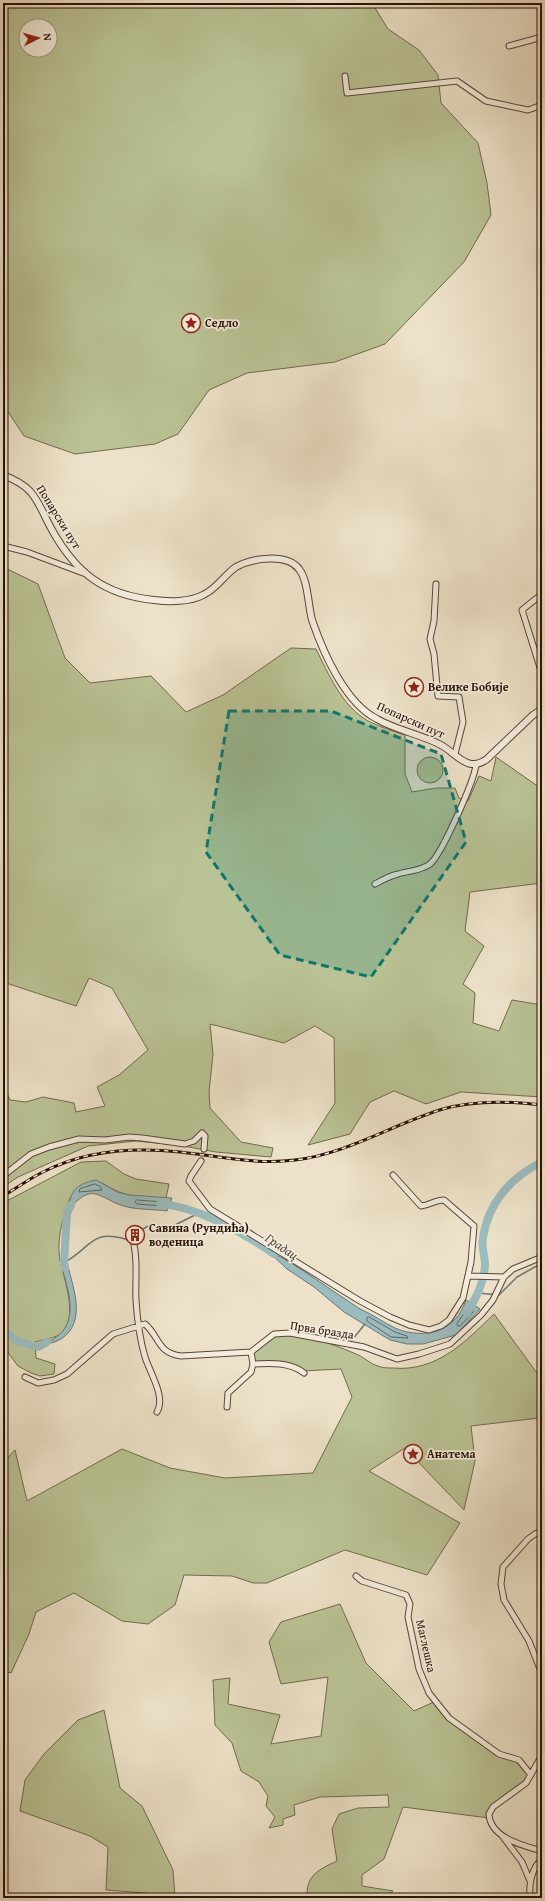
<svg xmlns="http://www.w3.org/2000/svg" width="545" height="1901" font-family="'Gentium Book Plus',serif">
<rect width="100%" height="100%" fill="#ede2c9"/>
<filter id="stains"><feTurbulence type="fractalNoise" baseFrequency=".005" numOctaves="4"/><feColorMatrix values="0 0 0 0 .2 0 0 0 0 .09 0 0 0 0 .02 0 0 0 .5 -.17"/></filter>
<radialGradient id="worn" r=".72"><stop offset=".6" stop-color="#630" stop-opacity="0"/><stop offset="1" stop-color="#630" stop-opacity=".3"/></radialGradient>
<!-- green -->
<path fill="#bac395" stroke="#726a4e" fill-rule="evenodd" d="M3 3H372L388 29 419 50 438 75 441 103 478 143 487 183 491 215 464 262 385 344 335 362 247 373 209 390 178 434 155 444 75 454 24 436 3 404ZM26 26H50V50H26Z
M3 567 38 584 65 658 90 683 151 676 186 712 223 695 291 648 316 649C329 675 342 706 368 721 380 727 393 731 405 735V774L412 792 436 788H455L459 798 468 801 479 776 491 781 496 757 539 787 542 788V883L470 892 465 931 484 946 463 984 475 993 473 1023 499 1031 512 1000 542 1005V1097L461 1092 426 1104 394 1091 370 1102 350 1134 308 1145 335 1103 334 1038 315 1026 284 1043 210 1024 213 1054 209 1092 210 1108 241 1142 273 1148 271 1157 216 1152 178 1145 136 1141 88 1146 18 1177 3 1187V1084L10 1100 26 1102 43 1097 74 1103 76 1112 105 1106 97 1087 119 1075 148 1050 112 988 89 978 76 1006 3 982Z
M417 770a13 13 0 1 1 26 0a13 13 0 1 1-26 0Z
M106 1161 124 1174 136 1179 169 1184 166 1198C139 1197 126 1198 102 1183L70 1198C64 1215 58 1233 59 1252 61 1274 80 1315 62 1333 56 1338 43 1340 35 1342L36 1358 55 1364 54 1374 40 1376 31 1373 18 1366 3 1346V1203L81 1162Z
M494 1314 542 1380V1422L539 1418 471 1426 475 1461 464 1510 405 1448 369 1471 460 1523 427 1575 345 1550 267 1583H253L232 1576 184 1575 175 1605 148 1624 122 1621 74 1593 36 1612 29 1634 11 1673 3 1671V1463L15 1450 27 1501 122 1449 170 1468 225 1478 313 1473 352 1397 341 1369 302 1371 292 1366 253 1364 251 1352 271 1333C302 1333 328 1342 356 1354 364 1357 370 1364 378 1366 382 1368 388 1368 393 1368 437 1372 465 1342 494 1314Z
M340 1604 366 1663 414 1711 436 1701 449 1718 499 1754 519 1760 531 1775C519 1794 498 1797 489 1818L403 1807 384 1859 362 1875V1886L393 1891 386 1898H307C306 1875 318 1870 337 1861L332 1829 339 1814 358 1808 389 1807 388 1795 320 1797 294 1805 295 1815 283 1819V1825L269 1828 275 1817 266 1806 268 1796 259 1782 241 1771 232 1743 215 1725 213 1680 230 1678 228 1704 280 1715 271 1744 321 1736 328 1677 281 1684 269 1642 281 1622Z
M104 1710 120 1788 142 1806 173 1870 175 1897 145 1893 106 1890 108 1847 90 1836 20 1811 25 1780 44 1754 78 1720Z"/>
<!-- water -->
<path fill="#9bbcbe" stroke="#6d7774" d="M96 1180 117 1192 129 1195 172 1198 167 1211C153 1209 137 1210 124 1206 115 1204 107 1198 99 1195 85 1189 73 1204 67 1213 71 1192 73 1185 96 1180Z
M266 1249 293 1264 360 1309C372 1314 383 1322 395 1328 413 1336 439 1336 453 1321 459 1316 463 1308 466 1300L480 1309 456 1335 423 1344H407L390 1340 344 1312 314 1287 287 1269Z
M66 1258C71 1283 89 1321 61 1339 55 1343 45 1344 38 1347 45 1343 56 1339 62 1332 79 1312 65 1282 60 1260Z"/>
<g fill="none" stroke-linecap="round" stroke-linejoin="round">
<!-- shore -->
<path stroke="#626662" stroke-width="1" d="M95 1184 101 1187 102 1190 79 1192 80 1189Z
M137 1200 163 1202 165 1204 163 1206 137 1204 135 1202Z
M469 1307 473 1309V1312L460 1326H458L457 1324Z
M369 1317 395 1332 407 1336 408 1338 391 1337 367 1321V1318Z"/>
<!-- stream -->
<path stroke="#6d7774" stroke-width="1.5" d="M65 1262C91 1248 91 1229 125 1239L150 1225 171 1227 197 1214
M478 1293 499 1295 517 1277 542 1263
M345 1339 352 1340 365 1324"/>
<!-- river -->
<path stroke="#9bbcbe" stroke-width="8" d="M160 1204C196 1206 244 1233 274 1254
M65 1268 64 1263 67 1213 71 1205
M467 1313C476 1298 484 1283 485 1265 485 1256 481 1247 483 1238 488 1203 511 1177 542 1162
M3 1330 17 1341 38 1347 47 1342"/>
<!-- minor-tunnel -->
<path stroke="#d0c2ac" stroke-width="5" stroke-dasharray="5 2.5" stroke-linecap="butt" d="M201 1161 204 1149"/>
<defs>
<path id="minor" d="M509 46 542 37
M345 76 347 93 457 81 486 101 528 110 542 105
M3 546 27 552 83 573
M436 584 434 621 430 639 434 654 438 696 459 697 463 722 455 754
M542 594 522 610 542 674
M375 884C382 880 390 876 398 874 407 871 421 871 430 864 442 854 474 781 476 765
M201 1161 191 1176 189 1181 210 1209 360 1301 390 1317 409 1325 429 1330 441 1326 449 1320 463 1298 471 1262 474 1226 444 1200C435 1200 430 1205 421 1206L393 1175
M3 1176 31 1154 49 1147 79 1139 105 1140 129 1137 142 1138 185 1144 194 1141 202 1133 205 1136 204 1149
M134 1245C138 1263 135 1281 136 1300 137 1317 140 1340 145 1357 150 1373 166 1397 157 1412
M469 1276 504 1277
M251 1352 253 1364C271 1363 290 1362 304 1373
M25 1377 38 1383 54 1380 67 1374 113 1334 145 1324C160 1337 157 1353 181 1356L251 1352 274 1334 290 1333 364 1347 397 1359 419 1354 450 1344 481 1315 493 1300 504 1277 513 1269 542 1257
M227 1407 228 1393 251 1372 253 1364
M542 1531 535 1534 528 1539 503 1567 501 1584 504 1600 529 1641 542 1674
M356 1576 362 1581 406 1595 410 1604 408 1617 419 1669 429 1693 449 1718 499 1754 519 1760 531 1775
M542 1755 526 1783 493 1807 489 1814C490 1838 524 1846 542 1851
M503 1837 522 1862 530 1881
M530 1898C529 1883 531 1869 542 1859"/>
<path id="tertiary" d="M3 475C37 488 36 501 52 530 76 573 104 595 154 600 169 602 190 602 203 595 217 589 224 575 236 567 252 558 287 553 299 569 308 580 308 605 312 620 323 652 345 703 377 719 396 730 419 734 439 744 456 752 467 774 487 759L533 715 542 709"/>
</defs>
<!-- minor casing -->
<use href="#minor" stroke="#5a4437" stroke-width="7"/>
<!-- tertiary casing -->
<use href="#tertiary" stroke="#5a4437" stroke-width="8"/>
<!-- minor -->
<use href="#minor" stroke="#f3ecdc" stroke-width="5"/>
<!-- tertiary -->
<use href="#tertiary" stroke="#f3ecdc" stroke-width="6"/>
<defs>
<path id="rail" d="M3 1196C17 1188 30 1178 45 1171 87 1150 134 1147 180 1152 218 1156 256 1165 295 1160 347 1154 393 1124 443 1109 475 1100 509 1101 542 1105"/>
</defs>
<!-- rail casing -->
<use href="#rail" stroke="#291006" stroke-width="3"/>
<!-- rail -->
<use href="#rail" stroke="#f3ecdc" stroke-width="1.5" stroke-dasharray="4.5" stroke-linecap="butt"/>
</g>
<!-- marked area -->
<path fill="#0f766e" fill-opacity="0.2" stroke="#0f766e" stroke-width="3" stroke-dasharray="8 5" stroke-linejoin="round" d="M229 711H331L441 754 466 842 371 977 280 955 206 852Z"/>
<!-- icons -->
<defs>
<symbol id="sight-ring" viewBox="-11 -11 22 22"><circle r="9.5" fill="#f3ecdc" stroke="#8f2418" stroke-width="1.5"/><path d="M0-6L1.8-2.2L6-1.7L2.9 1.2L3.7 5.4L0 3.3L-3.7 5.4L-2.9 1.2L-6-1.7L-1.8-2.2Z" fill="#8f2418"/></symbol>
<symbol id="building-ring" viewBox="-11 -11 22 22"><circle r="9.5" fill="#f3ecdc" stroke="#8f2418" stroke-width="1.5"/><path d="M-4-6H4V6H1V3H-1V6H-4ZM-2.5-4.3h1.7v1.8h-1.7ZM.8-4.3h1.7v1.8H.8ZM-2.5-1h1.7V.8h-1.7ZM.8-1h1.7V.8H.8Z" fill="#8f2418"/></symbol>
</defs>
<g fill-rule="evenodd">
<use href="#sight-ring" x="180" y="312" width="22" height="22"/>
<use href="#sight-ring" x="403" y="676" width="22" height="22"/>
<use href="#building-ring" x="124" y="1224" width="22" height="22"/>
<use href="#sight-ring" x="402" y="1443" width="22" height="22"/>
</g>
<g text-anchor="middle" stroke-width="3.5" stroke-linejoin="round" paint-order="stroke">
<!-- poi labels -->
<g font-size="12" font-weight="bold" fill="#291006" stroke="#f3ecdc" text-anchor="start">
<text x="205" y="327">Седло</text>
<text x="428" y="691">Велике Бобије</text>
<text x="149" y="1232">Савина (Рундића)<tspan x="149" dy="14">воденица</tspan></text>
<text x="427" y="1458">Анатема</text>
</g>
<!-- street labels -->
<g font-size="12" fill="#291006" stroke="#f3ecdc">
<text transform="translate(59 517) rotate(58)" y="4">Попарски пут</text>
<text transform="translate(411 720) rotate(24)" y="4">Попарски пут</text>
<text transform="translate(322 1330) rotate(9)" y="4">Прва бразда</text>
<text transform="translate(426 1646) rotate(77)" y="4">Маглешка</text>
</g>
<!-- water labels -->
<g font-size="13" font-style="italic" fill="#514c46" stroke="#f3ecdc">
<text transform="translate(282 1246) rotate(34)" y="5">Градац</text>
</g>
</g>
<!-- margin -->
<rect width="545" height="1901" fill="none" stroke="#ede2c9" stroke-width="16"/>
<rect x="4" y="4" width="537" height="1893" fill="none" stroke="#291006" stroke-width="2"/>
<rect x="8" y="8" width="529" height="1885" fill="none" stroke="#291006"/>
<!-- north arrow -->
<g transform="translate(38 38) rotate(84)"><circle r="19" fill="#f3ecdc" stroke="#a29486"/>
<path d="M0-3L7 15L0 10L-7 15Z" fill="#8f2418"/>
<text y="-6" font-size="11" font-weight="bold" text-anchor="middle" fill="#291006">N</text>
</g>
<rect width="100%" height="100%" filter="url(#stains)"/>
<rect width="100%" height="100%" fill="url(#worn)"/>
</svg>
